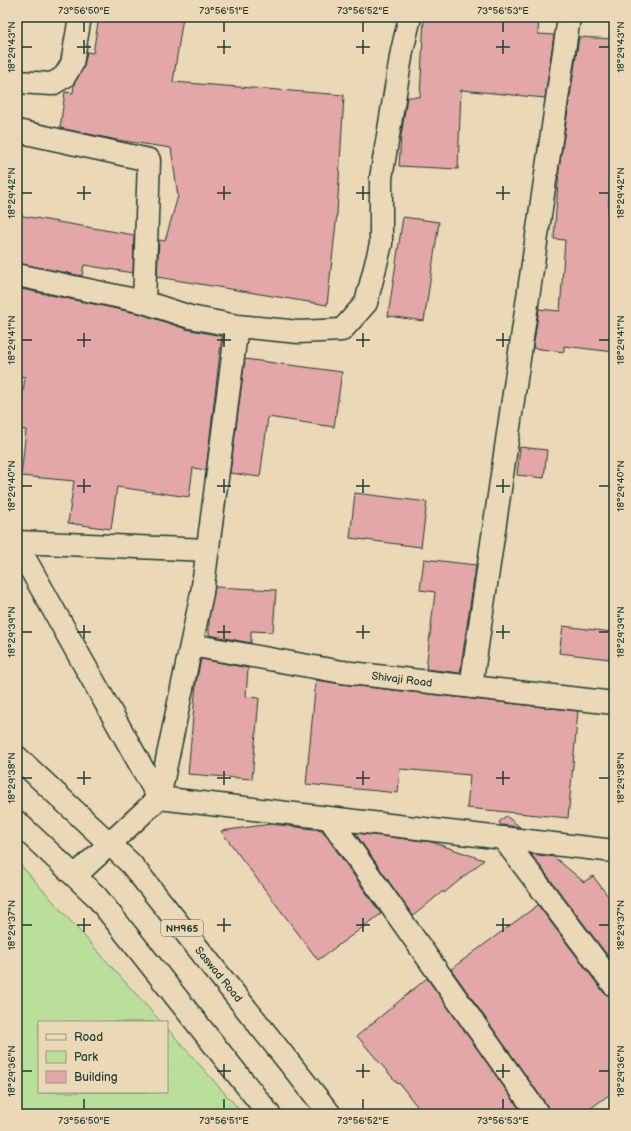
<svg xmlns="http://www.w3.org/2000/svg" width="631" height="1131" font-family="'Balsamiq Sans',sans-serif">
<rect width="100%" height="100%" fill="#ebd8b6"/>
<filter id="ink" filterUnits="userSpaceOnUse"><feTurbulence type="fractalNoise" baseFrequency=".025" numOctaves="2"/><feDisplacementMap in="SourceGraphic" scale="8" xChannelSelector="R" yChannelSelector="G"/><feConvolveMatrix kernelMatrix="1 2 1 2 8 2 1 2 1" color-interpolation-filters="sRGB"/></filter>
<g filter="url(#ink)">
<!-- green -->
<path fill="#badf9a" stroke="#6c8e67" d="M17 861 161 1022H39V1092H167V1028L243 1114H17Z"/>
<!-- building -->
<path fill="#e2a7a6" stroke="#1f3d34" d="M99 17H183L173 82 344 95 337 214 327 305 157 277 159 240 165 241 178 196 171 148 117 140 60 128 65 92 73 93 74 84 84 66 87 52 93 53Z
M424 17H539L538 34 554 35 545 98 461 90 458 169 399 166 401 136 407 97H420Z
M579 37 614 39V133L608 214 614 215V352L564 346V352L533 348 539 309 560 311 565 240 554 239 559 169Z
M17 215 134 235 133 273 84 265 82 276 17 263Z
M403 217 439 222 424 321 388 316Z
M17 288 141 314 186 329 222 336 206 470 193 468 189 497 117 487 111 529 68 523 74 481 21 476 26 430 18 429 25 377 17 376Z
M245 359 342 372 334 427 268 417 260 477 230 473Z
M520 447 547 450 544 478 517 475Z
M355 493 427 502 421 547 350 538Z
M424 559 476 565 460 673 426 669 435 592 420 590Z
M215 587 276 590 273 632 251 631V643L209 635V618Z
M563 626 612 632 609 659 559 653Z
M201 659 248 668 246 697 259 698 252 779 188 774 196 683Z
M316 680 341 684 578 711 568 818 467 808 470 775 400 769 398 793 306 784Z
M506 816 520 827 501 825 499 822Z
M271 824 322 830 381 914 318 960 221 831Z
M355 833 432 842 484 860 444 893 443 891 413 916Z
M531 854 554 857 584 882 593 876 614 904V964Z
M538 905 604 993 609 996 614 997V1091L583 1114H550L548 1107 451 969Z
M427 978 523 1114H423L399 1083 398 1084 357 1036Z"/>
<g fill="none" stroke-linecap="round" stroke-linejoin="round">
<defs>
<path id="street" d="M17 82 52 84 64 77 72 64 80 17
M17 131 149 160 144 302
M17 275 144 302 190 317 237 326 299 332 342 330 366 303 381 244V178L402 51 410 17
M17 542 208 550
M17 555 25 559 159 798 614 851
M191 645 342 672 614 703
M471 687 569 17
M329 818 538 1114
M503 838 614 985
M75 876 159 798 202 593 237 326"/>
<path id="highway" d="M17 757 131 864 330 1114
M17 822 96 896 269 1114"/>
</defs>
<!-- street casing -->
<use href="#street" stroke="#1f3d34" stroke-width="25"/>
<!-- highway casing -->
<use href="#highway" stroke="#1f3d34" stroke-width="25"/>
<!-- street -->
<use href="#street" stroke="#ebd8b6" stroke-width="22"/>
<!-- highway -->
<use href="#highway" stroke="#ebd8b6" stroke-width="22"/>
</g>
</g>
<!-- ticks -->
<path fill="none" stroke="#1f3d34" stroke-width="1.5" d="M84 22V32M224 22V32M363 22V32M503 22V32M84 40V54M224 40V54M363 40V54M503 40V54M22 47H32M77 47H91M217 47H231M356 47H370M496 47H510M599 47H609M84 186V200M224 186V200M363 186V200M503 186V200M22 193H32M77 193H91M217 193H231M356 193H370M496 193H510M599 193H609M84 333V347M224 333V347M363 333V347M503 333V347M22 340H32M77 340H91M217 340H231M356 340H370M496 340H510M599 340H609M84 479V493M224 479V493M363 479V493M503 479V493M22 486H32M77 486H91M217 486H231M356 486H370M496 486H510M599 486H609M84 625V639M224 625V639M363 625V639M503 625V639M22 632H32M77 632H91M217 632H231M356 632H370M496 632H510M599 632H609M84 771V785M224 771V785M363 771V785M503 771V785M22 778H32M77 778H91M217 778H231M356 778H370M496 778H510M599 778H609M84 918V932M224 918V932M363 918V932M503 918V932M22 925H32M77 925H91M217 925H231M356 925H370M496 925H510M599 925H609M224 1064V1078M363 1064V1078M503 1064V1078M22 1071H32M217 1071H231M356 1071H370M496 1071H510M599 1071H609M84 1099V1109M224 1099V1109M363 1099V1109M503 1099V1109"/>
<g text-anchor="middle" stroke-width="4" stroke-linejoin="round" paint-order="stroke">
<!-- shield labels -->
<rect fill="#ebd8b6" stroke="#5c6c5b" stroke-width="1" x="161" y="920" width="42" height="16" rx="3"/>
<g font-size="10" font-weight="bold" fill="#1f3d34">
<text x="182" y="932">NH965</text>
</g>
<!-- street labels -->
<g font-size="11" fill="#1f3d34" stroke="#ebd8b6">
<text transform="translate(402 679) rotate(7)" y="4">Shivaji Road</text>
<text transform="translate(219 974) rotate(51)" y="4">Saswad Road</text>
</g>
</g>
<!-- margin -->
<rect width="631" height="1131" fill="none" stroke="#ebd8b6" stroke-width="44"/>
<!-- legend -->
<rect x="38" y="1021" width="130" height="72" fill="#ebd8b6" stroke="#999a82"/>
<rect x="46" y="1034" width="20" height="6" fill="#ebd8b6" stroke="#999a82"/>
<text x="74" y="1041" font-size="12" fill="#1f3d34">Road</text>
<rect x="46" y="1051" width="20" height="12" fill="#badf9a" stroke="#999a82"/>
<text x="74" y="1061" font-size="12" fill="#1f3d34">Park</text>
<rect x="46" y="1071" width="20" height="12" fill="#e2a7a6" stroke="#999a82"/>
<text x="74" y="1081" font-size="12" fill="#1f3d34">Building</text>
<rect x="22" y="22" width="587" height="1087" fill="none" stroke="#1f3d34" stroke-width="1.5"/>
<g font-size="10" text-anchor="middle" fill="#1f3d34">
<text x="84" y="14">73°56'50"E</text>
<text x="224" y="14">73°56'51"E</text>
<text x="363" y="14">73°56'52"E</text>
<text x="503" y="14">73°56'53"E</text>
<text transform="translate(11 47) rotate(-90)" y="4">18°29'43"N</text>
<text transform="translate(620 47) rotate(-90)" y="4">18°29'43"N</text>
<text transform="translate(11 193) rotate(-90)" y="4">18°29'42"N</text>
<text transform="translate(620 193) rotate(-90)" y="4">18°29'42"N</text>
<text transform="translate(11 340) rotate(-90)" y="4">18°29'41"N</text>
<text transform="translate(620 340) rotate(-90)" y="4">18°29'41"N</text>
<text transform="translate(11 486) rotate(-90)" y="4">18°29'40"N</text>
<text transform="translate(620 486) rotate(-90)" y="4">18°29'40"N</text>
<text transform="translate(11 632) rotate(-90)" y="4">18°29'39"N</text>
<text transform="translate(620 632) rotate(-90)" y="4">18°29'39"N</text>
<text transform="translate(11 778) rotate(-90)" y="4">18°29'38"N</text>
<text transform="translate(620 778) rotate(-90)" y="4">18°29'38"N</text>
<text transform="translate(11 925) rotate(-90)" y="4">18°29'37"N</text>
<text transform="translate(620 925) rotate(-90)" y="4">18°29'37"N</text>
<text transform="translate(11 1071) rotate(-90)" y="4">18°29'36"N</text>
<text transform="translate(620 1071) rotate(-90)" y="4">18°29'36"N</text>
<text x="84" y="1124">73°56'50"E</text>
<text x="224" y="1124">73°56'51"E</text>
<text x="363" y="1124">73°56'52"E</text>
<text x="503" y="1124">73°56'53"E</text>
</g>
</svg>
